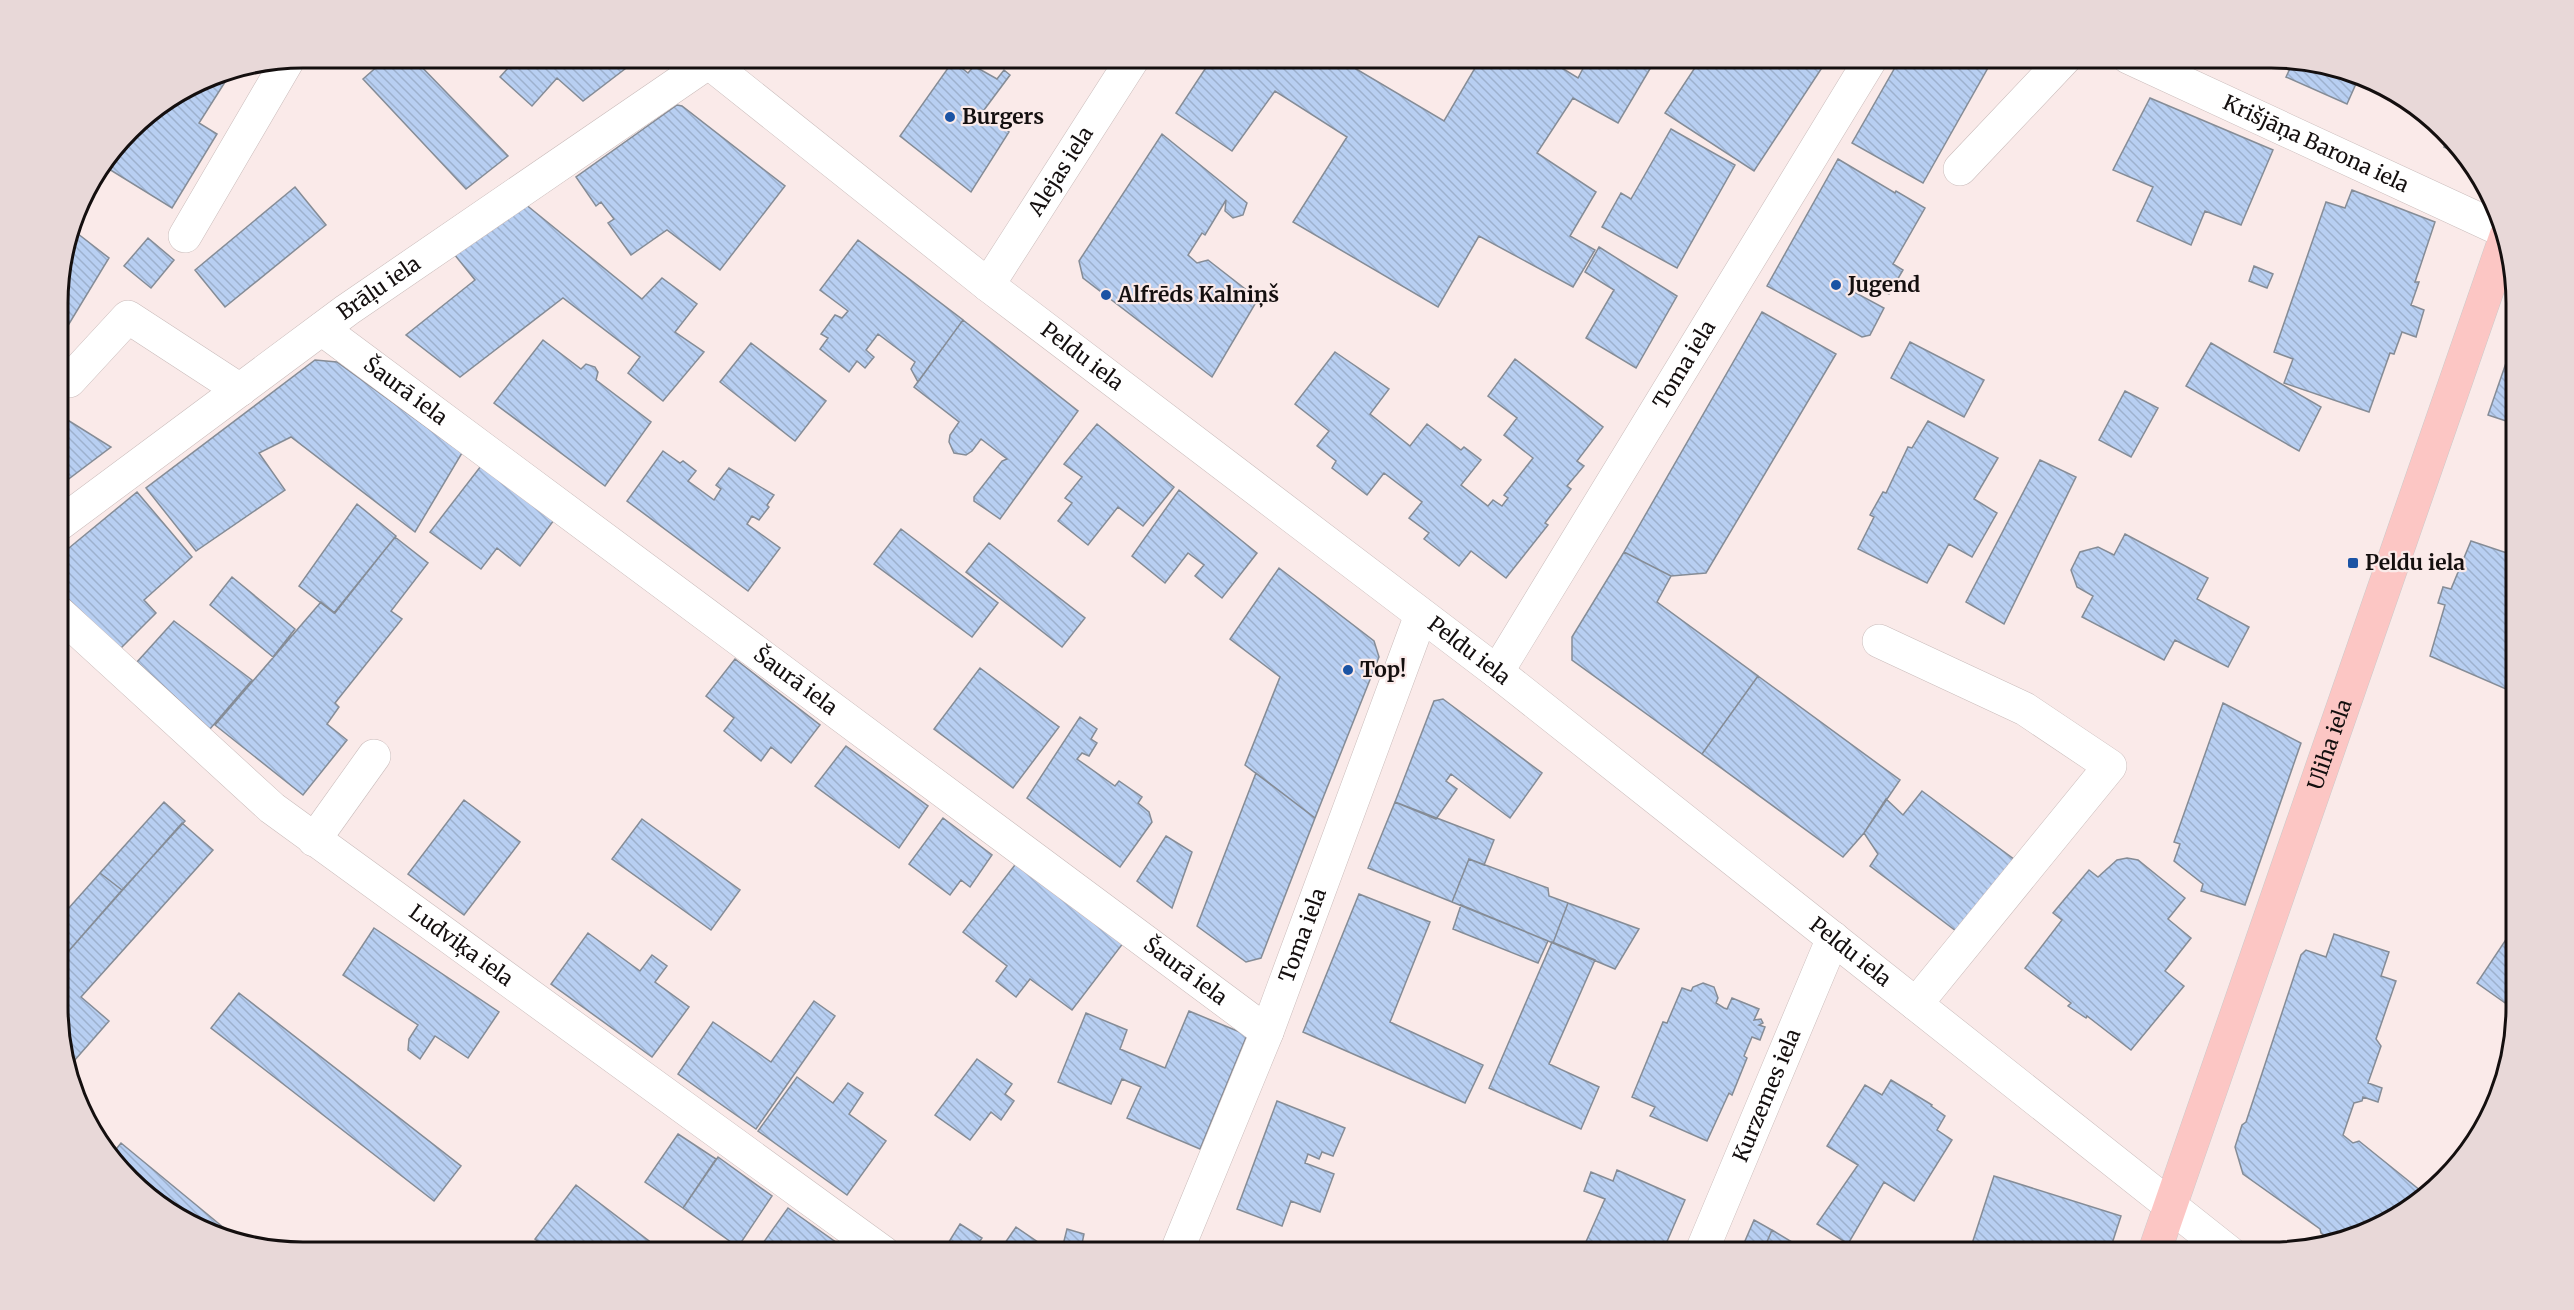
<svg xmlns="http://www.w3.org/2000/svg" width="2574" height="1310" font-family="Merriweather,serif">
<defs>
<pattern id="building-back-hatch" width="6" height="6" patternUnits="userSpaceOnUse" patternTransform="scale(1.5)"><rect width="6" height="6" fill="#b8cff2"/><path d="M-1 5l2 2M0 0l6 6M5-1l2 2" fill="none" stroke="#9db1ce"/></pattern>
</defs>
<rect width="100%" height="100%" fill="#faeae9"/>
<!-- building -->
<path fill="url(#building-back-hatch)" stroke="#858c96" stroke-width="1.5" d="M388 57H412L508 156 466 189 363 79Z
M518 57H628L634 62 583 101 557 78 532 106 500 77Z
M1213 57H1336L1444 121 1478 63 1469 57H1544L1578 78 1589 57H1657L1618 123 1573 98 1537 153 1596 192 1570 236 1595 250 1573 287 1479 236 1438 307 1293 222 1347 137 1275 91 1232 151 1176 113Z
M1702 57H1829L1754 171 1665 113Z
M1901 57H1973L1989 66 1923 183 1852 143Z
M953 61 968 73 974 66 997 79 1004 70 1010 75 984 110 1009 132 971 192 900 136Z
M2293 62 2359 77 2347 104 2286 77Z
M232 71 199 123 217 134 172 208 104 166 140 118 209 76Z
M2150 98 2273 150 2241 225 2205 211 2191 245 2137 221 2153 187 2113 170Z
M677 105 682 106 785 186 720 270 667 230 631 255 608 223 614 219 601 202 596 206 576 177Z
M1671 129 1735 165 1677 268 1602 227 1621 193 1631 199Z
M1162 134 1247 203 1243 215 1233 218 1225 211 1226 200 1205 235 1202 233 1188 255 1197 263 1208 260 1258 299 1212 377 1083 278 1079 261Z
M2447 138 2466 153 2470 159 2444 147Z
M1838 159 1895 193 1896 191 1925 208 1893 264 1903 270 1889 294 1860 279 1854 292 1884 308 1870 335 1862 337 1767 286Z
M295 187 326 225 225 307 195 270Z
M2352 190 2435 222 2415 282H2419L2411 305 2424 310 2416 337 2402 332 2394 354 2390 353 2369 412 2284 383 2293 359 2274 352 2326 202 2345 208Z
M519 199 642 299 662 278 697 304 675 332 704 352 663 401 628 373 640 357 563 298 460 377 406 335 475 280 450 249Z
M73 230 109 258 58 342V286Z
M148 238 174 260 151 288 124 266Z
M858 240 963 320 918 382 911 369 915 362 878 334 866 350 874 357 865 368 857 361 849 372 820 349 828 338 821 334 835 315 842 318 848 311 820 290Z
M1599 247 1677 296 1636 368 1586 338 1614 290 1585 272Z
M2254 266 2273 274 2267 288 2249 281Z
M1762 312 1836 354 1706 573 1671 576 1624 552Z
M963 320 1078 411 1000 519 974 501V497L1002 461 1007 459 981 439 972 451 966 455 954 453 949 442 950 435 959 422 914 387Z
M2515 337V424L2488 415Z
M543 340 581 369 586 364 595 367 598 372 596 380 651 422 605 486 494 403Z
M1910 342 1984 380 1964 417 1891 378Z
M751 343 826 401 795 441 720 382Z
M2211 343 2321 407 2299 451 2186 386Z
M1335 352 1389 389 1370 414 1410 446 1427 424 1461 450 1464 447 1481 460 1461 485 1488 506 1493 500 1502 506 1508 498 1504 495 1533 458 1504 435 1517 418 1488 396 1515 359 1603 427 1577 461 1584 466 1567 486 1571 489 1545 523 1548 525 1506 578 1471 551 1459 566 1424 539 1429 533 1409 518 1422 502 1384 473 1367 495 1332 468 1336 461 1317 446 1329 431 1295 404Z
M315 360 337 362 462 453 415 532 291 437 259 453 285 490 196 551 146 488Z
M2125 391 2158 408 2131 457 2099 440Z
M58 414 111 447 58 487Z
M1928 421 1998 458 1974 499 1997 513 1972 557 1949 544 1927 583 1858 549 1874 517 1870 515 1883 492 1886 493 1908 447 1912 448Z
M1097 424 1174 487 1143 526 1118 507 1088 545 1058 521 1072 503 1065 498 1082 477 1064 464Z
M663 451 680 463 683 461 696 471 688 481 714 500 721 489 716 485 729 468 774 495 767 505 769 507 759 520 752 516 747 524 780 548 748 591 627 501Z
M2040 460 2076 477 2004 624 1966 602Z
M484 462 557 516 520 566 497 548 481 569 430 532Z
M1179 490 1257 553 1222 598 1195 576 1204 565 1188 553 1165 583 1132 556Z
M137 492 192 557 144 600 156 613 120 649 58 589V557Z
M357 504 396 536 334 613 299 586Z
M901 529 998 603 972 637 874 564Z
M2125 534 2208 578 2197 599 2249 627 2228 667 2175 640 2164 660 2082 617 2093 596 2077 587 2071 570 2080 552 2098 547 2114 555Z
M395 537 428 563 391 611 402 619 335 703 339 707 327 724 347 740 303 795 215 725 321 602 335 613Z
M2471 541 2516 556V653L2510 669 2516 671 2515 693 2430 656 2445 605 2438 603 2443 587 2451 589Z
M989 543 1085 618 1062 647 966 572Z
M1624 552 1671 576 1657 602 1758 676 1702 754 1572 660V637Z
M1279 568 1374 641 1379 657 1315 818 1245 765 1280 677 1230 639Z
M232 577 295 629 273 657 210 605Z
M174 621 252 680 210 729 137 662Z
M735 659 820 725 791 763 771 747 761 761 724 731 734 718 706 696Z
M980 668 1059 727 1013 788 934 729Z
M1758 676 1900 780 1864 833 1843 857 1702 754Z
M1443 699 1542 773 1510 818 1451 774 1446 781 1457 789 1436 819 1395 802 1434 701Z
M2223 703 2301 743 2245 905 2201 891 2203 884 2174 861 2180 844 2174 842Z
M1080 717 1097 729 1091 739 1097 743 1089 756 1082 753 1077 759 1115 786 1119 781 1142 797 1138 803 1149 812 1152 822 1120 867 1027 798Z
M846 746 928 806 899 848 815 786Z
M1256 773 1315 818 1261 958 1246 962 1197 926Z
M1922 791 2015 860 1960 934 1870 866 1878 854 1864 833 1886 799 1903 815Z
M464 800 520 842 464 915 408 874Z
M164 802 185 821 122 890 100 873Z
M1395 802 1494 840 1484 865 1469 859 1452 902 1368 868Z
M943 818 992 855 970 887 961 880 950 895 909 864Z
M642 819 740 890 711 930 612 859Z
M182 823 213 850 81 997 109 1021 67 1069 59 1040V962Z
M1166 836 1192 852 1172 908 1137 881Z
M2127 858 2138 860 2185 898 2168 919 2191 938 2165 971 2184 986 2131 1050 2087 1016 2086 1018 2068 1006 2071 1003 2025 968 2062 920 2053 913 2089 870 2098 877 2117 860Z
M1469 859 1548 888 1549 896 1568 903 1553 943 1452 902Z
M1018 861 1124 942 1072 1010 1030 979 1016 997 996 981 1007 966 963 932Z
M100 873 122 890 59 962V919Z
M1359 894 1430 922 1390 1022 1483 1065 1465 1103 1303 1032Z
M1568 903 1639 929 1615 969 1553 943Z
M1461 905 1548 941 1538 963 1453 929Z
M2517 923V1006L2515 1010 2477 983Z
M374 928 499 1012 468 1058 435 1036 420 1059 408 1050 409 1039 418 1025 343 975Z
M588 933 640 971 652 955 667 966 655 982 689 1007 652 1057 551 984Z
M2334 934 2389 952 2381 976 2396 981 2376 1039 2381 1046 2368 1083 2382 1088 2378 1102 2363 1097 2362 1101 2354 1103 2343 1135 2353 1143 2359 1141 2426 1195 2408 1211 2350 1240 2334 1243 2321 1233 2320 1229 2243 1174 2235 1147 2242 1125 2246 1122 2301 955 2306 950 2326 957Z
M1552 942 1595 960 1549 1064 1599 1087 1581 1129 1489 1088Z
M1703 983 1714 987 1718 998 1716 1003 1724 1008 1727 1009 1732 998 1759 1009 1754 1020 1761 1019 1763 1023 1759 1025 1765 1027 1760 1040 1752 1037 1744 1056 1747 1058 1732 1095 1729 1093 1707 1141 1650 1116 1655 1107 1632 1097 1663 1022 1667 1023 1682 988 1691 991 1693 987Z
M239 993 461 1166 434 1201 211 1028Z
M814 1001 835 1016 756 1129 678 1074 713 1022 771 1062Z
M1189 1011 1247 1035 1200 1149 1127 1118 1141 1087 1122 1079 1111 1104 1058 1082 1086 1013 1127 1030 1120 1049 1165 1068Z
M977 1059 1012 1084 1005 1094 1014 1101 1001 1120 991 1112 970 1140 935 1115Z
M797 1077 833 1103 848 1083 863 1093 849 1114 886 1141 847 1195 758 1131Z
M1891 1080 1932 1105 1931 1106 1945 1116 1937 1130 1952 1140 1914 1201 1884 1182 1848 1244 1817 1224 1858 1165 1827 1146 1865 1085 1882 1095Z
M1277 1101 1345 1128 1333 1156 1322 1152 1319 1159 1308 1154 1305 1163 1334 1174 1320 1212 1291 1201 1282 1226 1237 1209Z
M678 1134 716 1159 683 1208 645 1182Z
M121 1143 235 1237 194 1228 109 1158Z
M718 1157 772 1196 738 1247 683 1208Z
M1617 1170 1685 1200 1662 1253H1581L1605 1199 1584 1191 1591 1172 1613 1181Z
M1994 1176 2121 1216 2109 1253H1969Z
M576 1185 649 1241 640 1253H554L535 1239Z
M788 1208 837 1243 830 1253H756Z
M1754 1220 1772 1230 1763 1251 1745 1241Z
M960 1224 982 1238 972 1253H942Z
M1016 1227 1054 1253H998Z
M1067 1229 1084 1234 1080 1253H1061Z
M1772 1230 1810 1253 1763 1251Z
M1745 1241 1763 1251 1765 1253H1740Z"/>
<g fill="none" stroke-linecap="round" stroke-linejoin="round">
<defs>
<g id="minor">
<path id="s1" d="M702 57 988 285 1497 672 2230 1253"/>
<path id="s2" d="M2128 57 2504 231"/>
<path d="M1960 169 2066 57"/>
<path d="M185 236 288 60"/>
<path id="s3" d="M988 285 1134 57"/>
<path id="s4" d="M322 329 1267 1032"/>
<path d="M69 381 128 317 240 390"/>
<path id="s5" d="M58 525 347 310 709 62"/>
<path id="s6" d="M58 612 272 808 884 1253"/>
<path d="M1879 641 2025 709 2110 766 1916 1004"/>
<path id="s7" d="M1497 672 1872 57"/>
<path d="M314 840 374 756"/>
<path id="s8" d="M1176 1253 1267 1032 1421 615"/>
<path id="s9" d="M1701 1253 1833 938"/>
</g>
<g id="major">
<path id="s10" d="M2154 1253 2506 236"/>
</g>
</defs>
<!-- minor casing -->
<use href="#minor" stroke="#cabcbb" stroke-width="34"/>
<!-- major casing -->
<use href="#major" stroke="#cbcaca" stroke-width="34"/>
<!-- minor -->
<use href="#minor" stroke="#fff" stroke-width="33"/>
<!-- major -->
<use href="#major" stroke="#fcc6c4" stroke-width="33"/>
</g>
<!-- markers -->
<g fill="#1b53a4" stroke="#faeae9" stroke-width="2">
<circle cx="950" cy="117" r="6"/>
<circle cx="1836" cy="285" r="6"/>
<circle cx="1106" cy="295" r="6"/>
<rect x="2347" y="557" width="12" height="12" rx="3"/>
<circle cx="1348" cy="670" r="6"/>
</g>
<g text-anchor="middle" stroke-width="4.5" stroke-linejoin="round" paint-order="stroke">
<!-- poi labels -->
<g font-size="21" font-weight="bold" fill="#140f0f" stroke="#faeae9" text-anchor="start">
<text x="962" y="124">Burgers</text>
<text x="1848" y="292">Jugend</text>
<text x="1118" y="302">Alfrēds Kalniņš</text>
<text x="2365" y="570">Peldu iela</text>
<text x="1360" y="677">Top!</text>
</g>
<!-- street labels -->
<g font-size="21" fill="#140f0f" stroke="#faeae9">
<text dy="7" stroke="none"><textPath href="#s2" startOffset="207">Krišjāņa Barona iela</textPath></text>
<text dy="7" stroke="none"><textPath href="#s3" startOffset="135">Alejas iela</textPath></text>
<text dy="7" stroke="none"><textPath href="#s5" startOffset="399">Brāļu iela</textPath></text>
<text dy="7" stroke="none"><textPath href="#s1" startOffset="484">Peldu iela</textPath></text>
<text dy="7" stroke="none"><textPath href="#s7" startOffset="360">Toma iela</textPath></text>
<text dy="7" stroke="none"><textPath href="#s4" startOffset="104">Šaurā iela</textPath></text>
<text dy="7" stroke="none"><textPath href="#s1" startOffset="970">Peldu iela</textPath></text>
<text dy="7" stroke="none"><textPath href="#s4" startOffset="590">Šaurā iela</textPath></text>
<text dy="7" stroke="none"><textPath href="#s10" startOffset="538">Uliha iela</textPath></text>
<text dy="7" stroke="none"><textPath href="#s8" startOffset="342">Toma iela</textPath></text>
<text dy="7" stroke="none"><textPath href="#s6" startOffset="524">Ludviķa iela</textPath></text>
<text dy="7" stroke="none"><textPath href="#s1" startOffset="1456">Peldu iela</textPath></text>
<text dy="7" stroke="none"><textPath href="#s4" startOffset="1076">Šaurā iela</textPath></text>
<text dy="7" stroke="none"><textPath href="#s9" startOffset="171">Kurzemes iela</textPath></text>
</g>
</g>
<!-- crop -->
<path d="M0 0H2574V1310H0ZM303 68H2271A235 235 0 0 1 2506 303V1007A235 235 0 0 1 2271 1242H303A235 235 0 0 1 68 1007V303A235 235 0 0 1 303 68Z" fill="#e8d8d8" fill-rule="evenodd"/>
<path fill="none" stroke="#140f0f" stroke-width="3" d="M303 68H2271A235 235 0 0 1 2506 303V1007A235 235 0 0 1 2271 1242H303A235 235 0 0 1 68 1007V303A235 235 0 0 1 303 68Z"/>
</svg>
